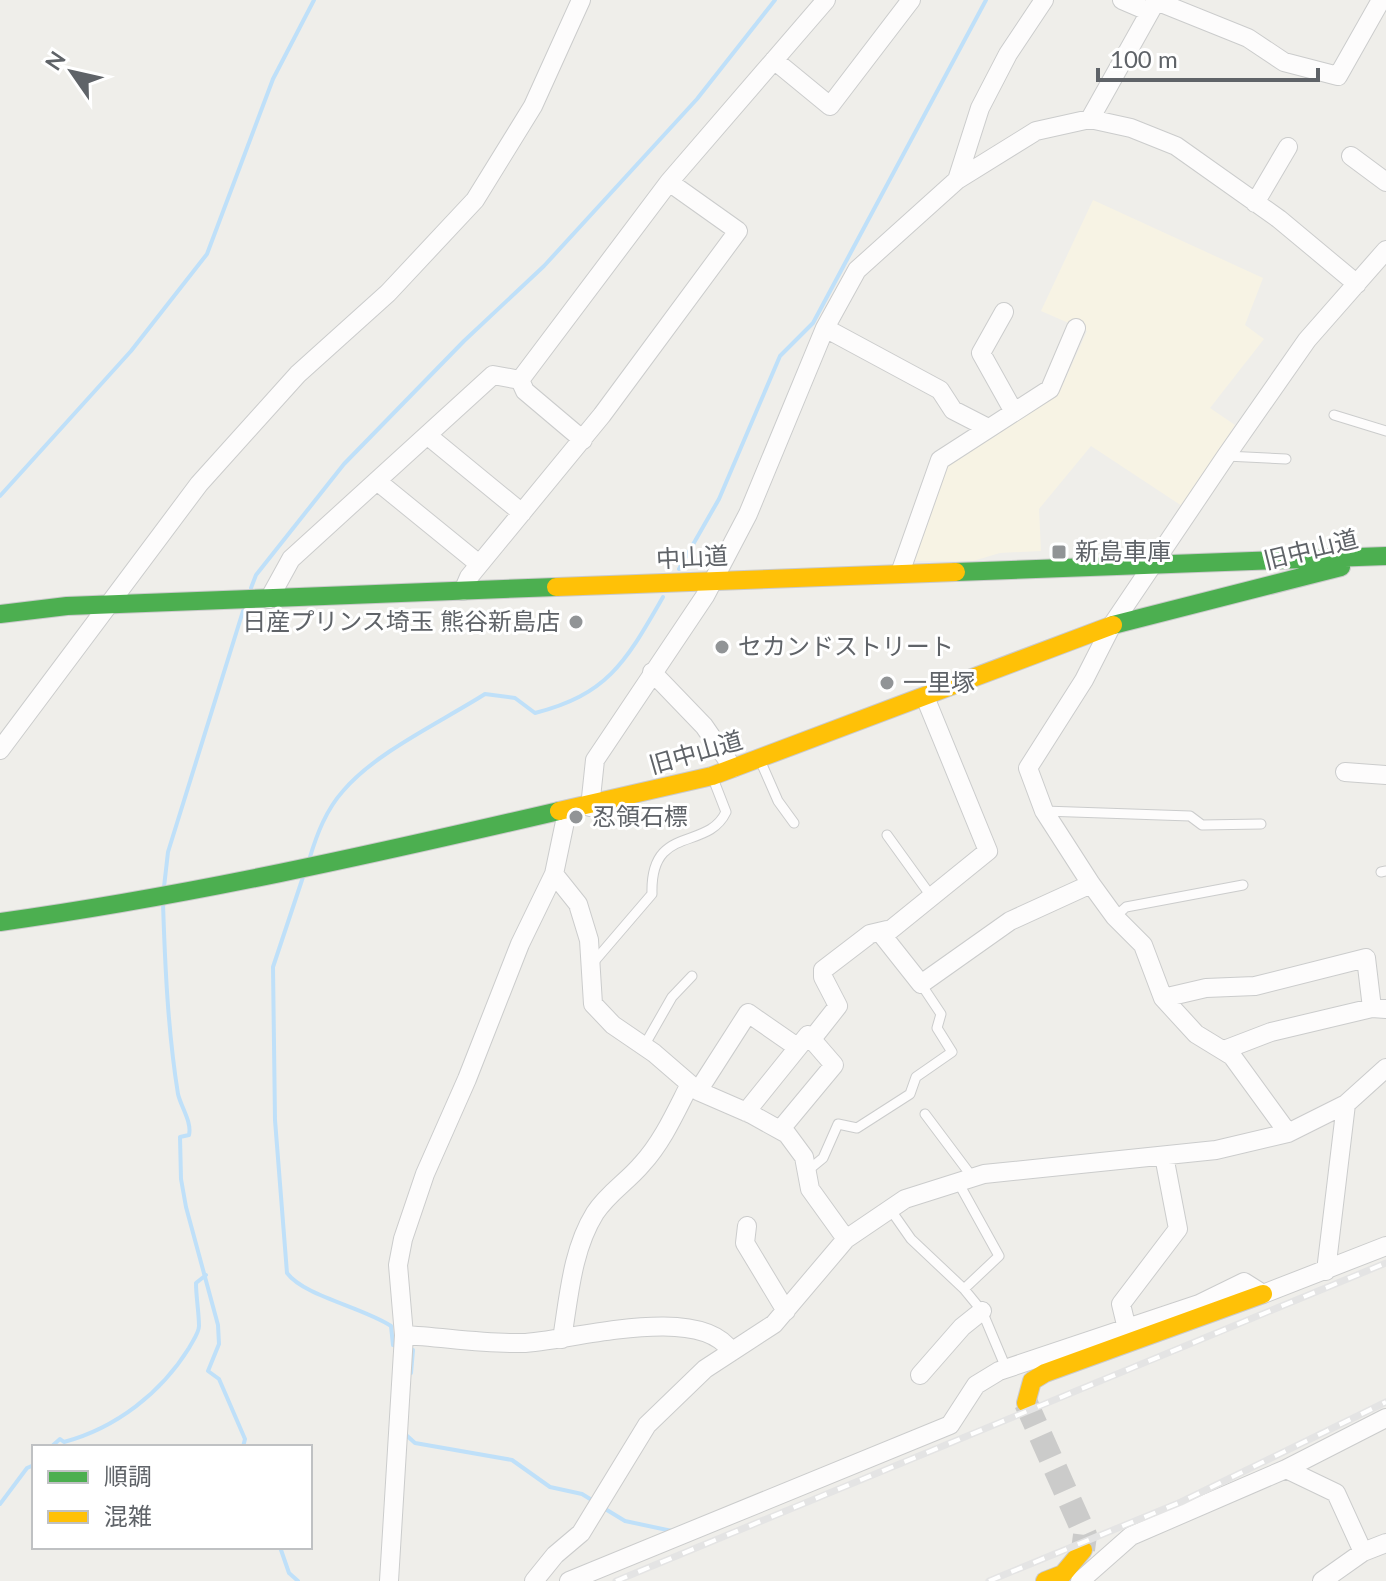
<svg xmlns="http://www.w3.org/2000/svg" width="1386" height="1581" font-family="Lato,'Noto Sans JP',sans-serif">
<rect width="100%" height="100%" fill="#efeeea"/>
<!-- commercial -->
<path fill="#f7f3e4" d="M1093 200 1263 278 1245 325 1264 339 1210 408 1235 425 1182 506 1091 446 1039 509 1041 551 1000 553 973 561H913L949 463 1060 391 1087 331 1041 311Z"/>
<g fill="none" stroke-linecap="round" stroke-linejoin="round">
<!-- stream -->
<path stroke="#bfe0f9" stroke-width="4" d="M0 496 131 351 207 254 273 79 314 0
M679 569 719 499 780 356 813 323 986 0
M251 588 256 575 344 464 464 341 544 266 697 99 775 0
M310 857C317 834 326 810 343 791 376 752 441 722 485 694L515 698 535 713C609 694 626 661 663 597
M303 877 273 967 275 1120 287 1273C304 1296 362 1307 391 1326L393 1345 397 1346
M164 887 168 852 243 611
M163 903C165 966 168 1032 178 1094 181 1107 192 1122 189 1135L180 1137 181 1179 186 1207 218 1325 219 1344 208 1371 219 1379 245 1439 243 1447
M410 1349 413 1350 411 1373
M405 1434 415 1443 512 1460 550 1487 582 1494 595 1502
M51 1447 60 1439 64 1442C116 1428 161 1393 189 1348 192 1342 199 1333 199 1326 199 1313 196 1297 196 1283L206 1275
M0 1504 27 1468 34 1465
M602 1507 625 1521 672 1531
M280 1547 289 1573 298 1581"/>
<!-- secondary-tunnel -->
<path stroke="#cbcbca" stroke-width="24" stroke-dasharray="24 12" stroke-linecap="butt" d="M1026 1403 1085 1535 1083 1550"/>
<defs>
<path id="lane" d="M1334 415 1386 431
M1226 456 1286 459
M760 760 778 801 794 823
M1044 811 1190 816 1202 825 1261 824
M887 835 931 896
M1381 872 1386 871
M1115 917 1126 907 1243 885
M592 964 652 894C650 823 707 852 726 812L712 776
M644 1046 672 997 692 976
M925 1114 973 1178
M806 1172 823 1158 838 1124 857 1128 910 1094 916 1077 952 1052 937 1028 941 1014 921 984
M890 1209 911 1239 964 1289 999 1256 958 1182
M964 1289 982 1311 1006 1368"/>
<path id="street" d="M1122 0 1150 12
M774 60 830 106 911 0
M1090 119 1156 1 1248 38 1284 62 1338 76 1381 0
M1351 156 1386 182
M957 180 980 108 1008 54 1044 0
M1255 203 1288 147
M1004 312 981 353 1014 412
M825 328 940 390 953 410 988 428
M520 380 669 182 826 0
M427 435 522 513
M377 481 479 564
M900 573 940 460 1050 389 1076 328
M463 591 469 577 602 415 738 231 669 182
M269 599 291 559 493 375 520 380 525 391 583 440
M652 672 704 726 733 768
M925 697 988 851 883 936 921 984 1010 921 1091 884
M0 750 199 484 298 374 388 293 475 200 533 106 581 0
M1345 772 1386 775
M590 807 595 760 705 596 748 514 825 328 857 270 957 180 1036 131 1090 119 1131 128 1176 146 1279 219 1357 284
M554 874 578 904 589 940 593 1004 613 1025 654 1053 698 1091 751 1114 787 1134 804 1157 810 1189 846 1239
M1163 998 1206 988 1255 986 1366 958 1372 1008
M812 1039 838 1006 823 977V970L870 934 887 930
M1224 1050 1271 1032 1372 1008 1386 1009
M698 1091 748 1013 797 1047
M746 1112 808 1035 834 1065 780 1130
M1288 1133 1232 1056 1196 1034 1163 998 1143 945 1115 917 1091 884 1044 811 1028 768 1084 680 1112 625 1226 456 1307 340 1386 250
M747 1226 745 1243 786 1311
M1326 1271 1346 1104
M1127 1329 1121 1304 1178 1229 1164 1156
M404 1335C443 1337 483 1344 522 1343 571 1341 699 1302 731 1351
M562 1339C569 1296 572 1250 595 1213 609 1192 627 1182 642 1164 663 1141 676 1111 690 1084
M920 1375 962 1327 982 1311
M1286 1469 1336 1493 1363 1552 1386 1543
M389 1581 404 1335 398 1265 403 1239 425 1174 467 1079 520 944 554 874 567 812
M534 1581 555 1555 581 1533 647 1425 705 1369 774 1324 846 1239 905 1199 984 1174 1216 1150 1288 1133 1346 1104 1386 1068
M569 1581 950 1425 976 1385 999 1371 1199 1304 1244 1282 1263 1294 1386 1246
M1080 1581 1131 1536 1286 1469 1386 1418
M1322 1581 1363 1552"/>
<path id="fast" d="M956 572 1386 556
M0 614 67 606 556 587
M1113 625 1341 567
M0 922C188 896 374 854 559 811"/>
<path id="slow" d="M556 587 956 572
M559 811 712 776 1113 625
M1026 1403 1032 1381 1045 1373 1263 1294
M1045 1581 1063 1574 1083 1550"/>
</defs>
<!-- lane casing -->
<use href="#lane" stroke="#cbcccc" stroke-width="11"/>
<!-- street casing -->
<use href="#street" stroke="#cbcccc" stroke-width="20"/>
<!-- fast casing -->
<use href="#fast" stroke="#cacacb" stroke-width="20"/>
<!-- slow casing -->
<use href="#slow" stroke="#cacacb" stroke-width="20"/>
<!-- lane -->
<use href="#lane" stroke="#fdfcfc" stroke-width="9"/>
<!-- street -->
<use href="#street" stroke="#fdfcfc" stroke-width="18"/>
<!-- fast -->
<use href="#fast" stroke="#4caf50" stroke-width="18"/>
<!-- slow -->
<use href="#slow" stroke="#ffc107" stroke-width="18"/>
<defs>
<path id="rail" d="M616 1581 1386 1263
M989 1581 1181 1502 1386 1402"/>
</defs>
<!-- rail casing -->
<use href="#rail" stroke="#e4e4e4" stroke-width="7"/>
<!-- rail -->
<use href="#rail" stroke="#fff" stroke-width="4" stroke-dasharray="12" stroke-linecap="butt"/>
</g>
<!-- markers -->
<g fill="#919496" stroke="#fff" stroke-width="3">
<rect x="1051" y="544" width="16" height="16" rx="4"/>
<circle cx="576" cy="622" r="8"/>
<circle cx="722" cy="647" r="8"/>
<circle cx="887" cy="683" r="8"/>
<circle cx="576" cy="817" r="8"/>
</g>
<g text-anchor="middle" stroke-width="6" stroke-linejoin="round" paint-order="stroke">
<!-- street labels -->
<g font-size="24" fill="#5f6368" stroke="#fff">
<text transform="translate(1311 550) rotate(-14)" y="8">旧中山道</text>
<text transform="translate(692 558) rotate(-3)" y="8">中山道</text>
<text transform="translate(696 753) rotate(-16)" y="8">旧中山道</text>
</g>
<!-- poi labels -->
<g font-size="24" fill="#5f6368" stroke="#fff" text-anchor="start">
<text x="1075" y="560">新島車庫</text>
<text x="560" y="630" text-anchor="end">日産プリンス埼玉 熊谷新島店</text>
<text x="738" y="655">セカンドストリート</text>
<text x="903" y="691">一里塚</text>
<text x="592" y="825">忍領石標</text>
</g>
</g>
<!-- legend -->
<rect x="32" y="1445" width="280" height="104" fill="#ffffff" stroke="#bfc1c3" stroke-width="2"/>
<rect x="48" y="1471" width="40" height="12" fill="#4caf50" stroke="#bfc1c3" stroke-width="2"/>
<text x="104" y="1485" font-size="24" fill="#5f6368">順調</text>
<rect x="48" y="1511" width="40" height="12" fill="#ffc107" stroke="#bfc1c3" stroke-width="2"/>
<text x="104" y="1525" font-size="24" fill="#5f6368">混雑</text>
<!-- north arrow -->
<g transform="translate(72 72) rotate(304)" stroke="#ffffff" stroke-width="6" paint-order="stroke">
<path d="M0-6L14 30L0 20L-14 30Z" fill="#5f6368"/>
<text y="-12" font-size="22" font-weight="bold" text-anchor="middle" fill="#5f6368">N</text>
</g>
<!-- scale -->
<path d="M1098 68v12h220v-12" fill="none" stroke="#5f6368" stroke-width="4"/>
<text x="1110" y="68" font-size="24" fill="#5f6368" stroke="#ffffff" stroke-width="6" paint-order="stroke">100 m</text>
</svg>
